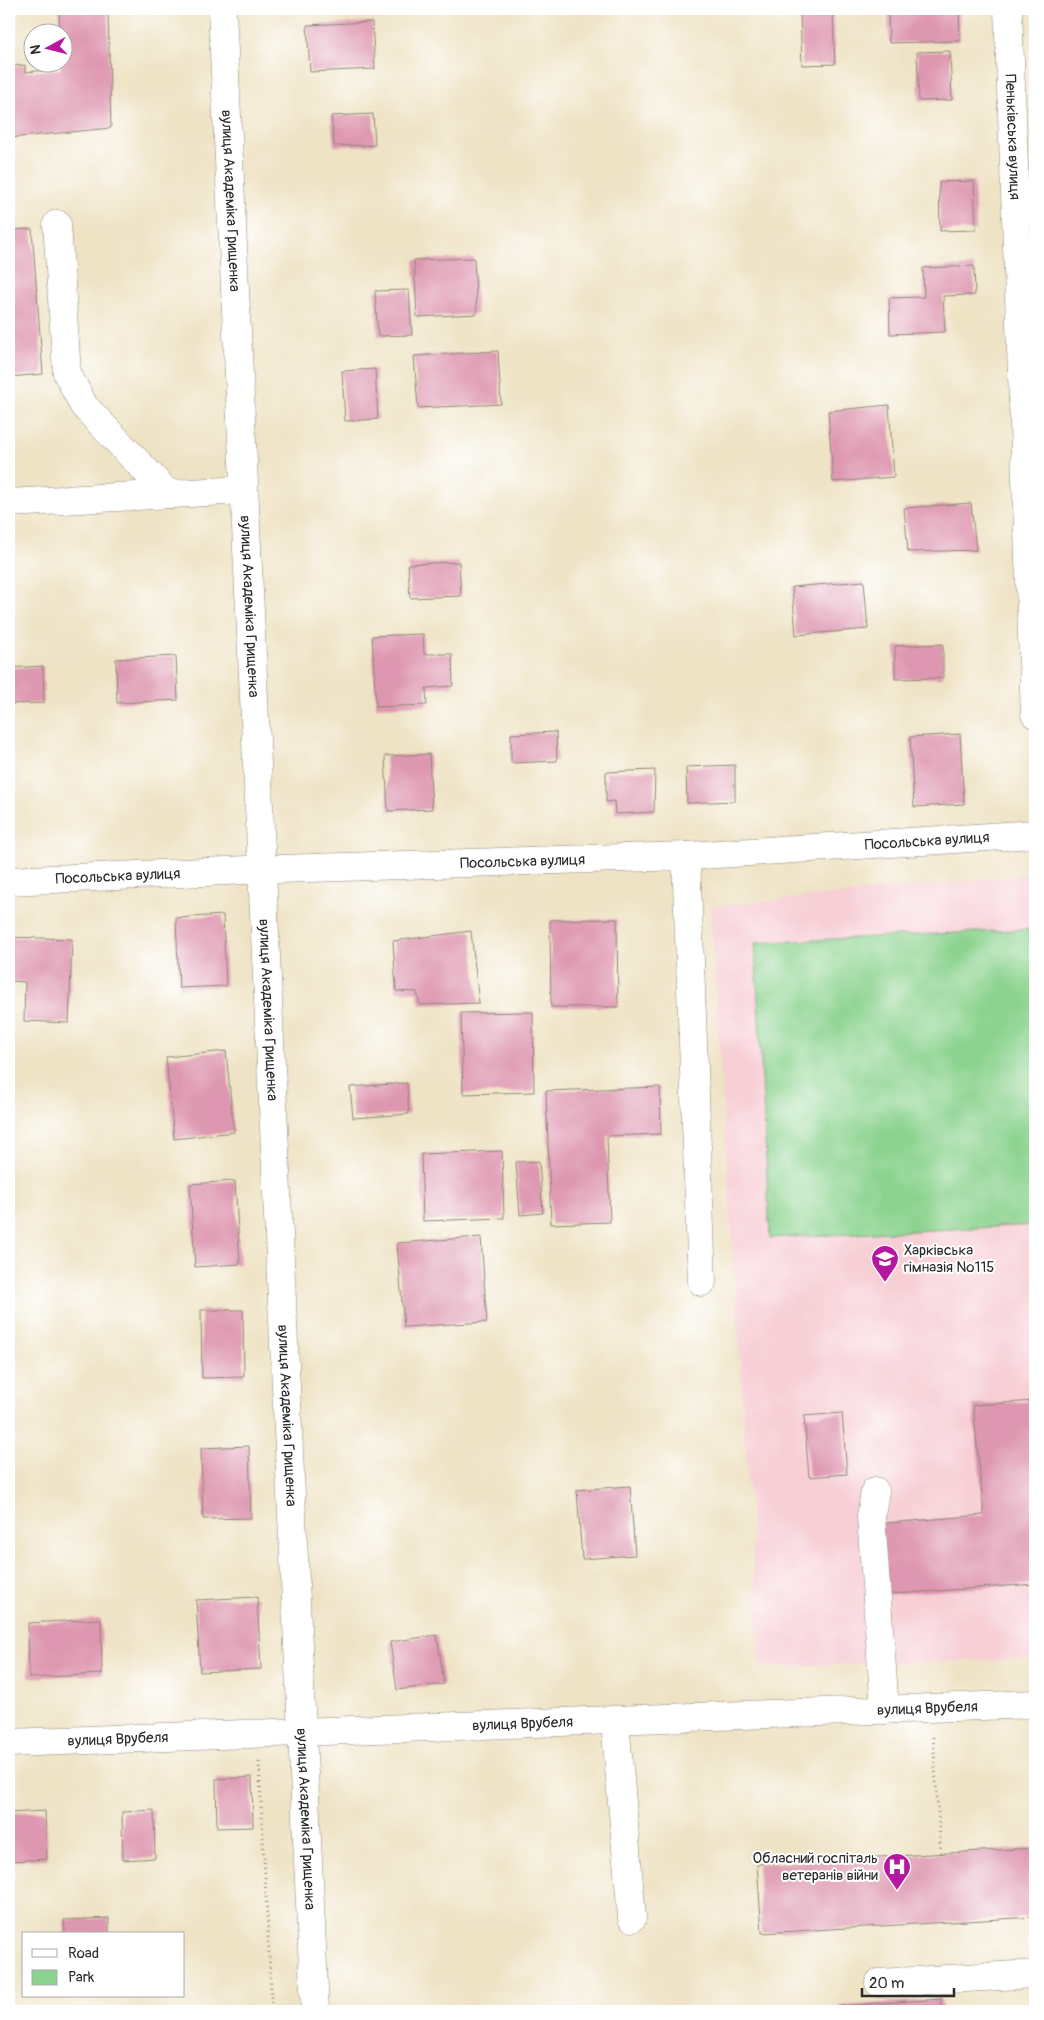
<svg xmlns="http://www.w3.org/2000/svg" width="1044" height="2020" font-family="Pangolin,sans-serif">
<rect width="100%" height="100%" fill="#fff"/>
<filter id="ink" filterUnits="userSpaceOnUse"><feTurbulence type="fractalNoise" baseFrequency=".02" numOctaves="2"/><feDisplacementMap in="SourceGraphic" scale="10" xChannelSelector="R" yChannelSelector="G"/><feConvolveMatrix kernelMatrix="1 2 1 2 8 2 1 2 1" color-interpolation-filters="sRGB"/></filter>
<filter id="wash" filterUnits="userSpaceOnUse"><feTurbulence type="fractalNoise" baseFrequency=".0096" numOctaves="4" result="noise"/><feDisplacementMap in="SourceGraphic" scale="20" xChannelSelector="R" yChannelSelector="G"/><feGaussianBlur stdDeviation="1.12" result="paint"/><feColorMatrix in="noise" values="0 0 0 0 0 0 0 0 0 0 0 0 0 0 0 0 0 1.4 0 .05"/><feComposite in="paint" operator="in"/></filter>
<g filter="url(#wash)">
<rect width="100%" height="100%" fill="#efe3c5"/>
<!-- built -->
<path fill="#f7cfd5" d="M1035 874V1659L760 1667 710 907Z"/>
<!-- green -->
<path fill="#8bd38e" stroke="#5b7f5c" d="M1035 929V1225L770 1238 755 943Z"/>
<g id="blocks">
<!-- building -->
<path fill="#de97b0" d="M59 9H108L111 128 9 138V66L25 65V72L61 69 62 32H60Z
M888 9H959L960 41 889 43Z
M833 13 835 64 802 65 800 14Z
M372 22 375 69 310 72 307 25Z
M950 51 952 100 919 101 917 52Z
M373 114 375 145 334 146 331 116Z
M974 181 976 230 940 231 939 182Z
M32 229 43 374 9 377V230Z
M474 258 477 314 417 317 414 260Z
M974 266 975 295 943 296 945 332 890 334 889 298 924 297 923 268Z
M409 290 412 335 378 336 375 291Z
M498 351 501 404 418 408 414 356Z
M375 369 378 419 345 421 342 371Z
M889 405 894 477 833 482 828 411Z
M971 503 976 550 908 552 904 508Z
M459 562 461 596 410 598 408 564Z
M864 581 868 629 796 635 792 587Z
M423 634 424 654H452L453 686 426 688 427 705 376 707 372 636Z
M943 644V678L895 679V646Z
M176 656 178 700 117 703 116 659Z
M43 666 44 703 9 704V668Z
M556 732 557 761 511 763V734Z
M960 734 964 804 914 807 910 737Z
M429 754 432 809 388 811 385 756Z
M735 765V801L687 803 686 767Z
M655 770 654 812 615 814 614 801 606 802V772Z
M223 915 226 986 179 988 176 918Z
M617 919 618 1007H551L550 920Z
M471 931 479 1003 420 1005 417 992 396 991 393 941Z
M9 937 72 939 69 1023 24 1021 25 982 9 981Z
M533 1012 534 1092 463 1094 461 1013Z
M226 1051 234 1132 174 1139 166 1057Z
M407 1083 409 1114 353 1118 350 1087Z
M660 1087 661 1134 607 1136 610 1222 551 1224 546 1091Z
M502 1151 504 1218 423 1221 421 1154Z
M539 1161 543 1213 520 1215 516 1162Z
M235 1181 240 1264 195 1267 190 1184Z
M481 1237 487 1322 404 1327 397 1243Z
M201 1310H243L244 1377 202 1378Z
M1035 1401V1584L880 1595 875 1524 984 1515 973 1405Z
M842 1413 847 1474 809 1477 804 1416Z
M249 1446 251 1518 203 1519 201 1448Z
M630 1486 635 1555 582 1559 577 1490Z
M257 1597 261 1669 200 1672 196 1600Z
M101 1619 102 1674 29 1678 28 1623Z
M437 1635 444 1684 397 1690 390 1642Z
M252 1777 253 1827 217 1828 216 1779Z
M154 1810 155 1858 123 1860 122 1812Z
M45 1811 47 1859 9 1861V1813Z
M1035 1848V1917L762 1933 757 1864Z
M109 1918V1934H65L64 1920Z
M941 1999 942 2011H840V2006Z"/>
</g>
</g>
<g filter="url(#ink)">
<use href="#blocks" fill-opacity="0" stroke="#8d8778" stroke-width="1"/>
<g fill="none" stroke-linecap="round" stroke-linejoin="round">
<defs>
<g id="minor">
<path id="s1" d="M222 9 315 2011"/>
<path id="s2" d="M1008 9 1035 714"/>
<path d="M57 224 67 373 84 406 168 494"/>
<path d="M9 503 244 490"/>
<path d="M686 856 702 1282"/>
<path id="s3" d="M9 881 247 870 686 856 1035 834"/>
<path d="M875 1491 871 1516 885 1710"/>
<path d="M615 1721 632 1918"/>
<path id="s4" d="M9 1743 1035 1704"/>
<path d="M879 1983 1035 1974"/>
</g>
</defs>
<!-- minor casing -->
<use href="#minor" stroke="#8d8778" stroke-width="29"/>
<!-- path -->
<path stroke="#8d8778" stroke-width="3" stroke-dasharray="1 4" stroke-linecap="butt" d="M933 1737 941 1854
M259 1762 272 2011"/>
<!-- minor -->
<use href="#minor" stroke="#fff" stroke-width="28"/>
</g>
</g>
<!-- icons -->
<defs>
<symbol id="school-pin" viewBox="-11 -11 22 30"><path d="M0 17L-7.5 6A9.5 9.5 0 1 1 7.5 6Z" fill="#b5179e" stroke="#fff"/><path d="M0-5L7-2L0 1L-7-2ZM-4 1L0 2.5L4 1V4Q0 6-4 4Z" fill="#fff"/></symbol>
<symbol id="hospital-pin" viewBox="-11 -11 22 30"><path d="M0 17L-7.5 6A9.5 9.5 0 1 1 7.5 6Z" fill="#b5179e" stroke="#fff"/><path d="M-5-5h3v3.5h4V-5h3V5h-3V1.5h-4V5h-3Z" fill="#fff"/></symbol>
</defs>
<g fill-rule="evenodd">
<use href="#school-pin" x="869" y="1243" width="32" height="43"/>
<use href="#hospital-pin" x="881" y="1851" width="32" height="43"/>
</g>
<g text-anchor="middle" stroke-width="4" stroke-linejoin="round" paint-order="stroke">
<!-- street labels -->
<g font-size="15" fill="#2b2b2b" stroke="#fff">
<text dy="5" stroke="none"><textPath href="#s2" startOffset="128">Пеньківська вулиця</textPath></text>
<text dy="5" stroke="none"><textPath href="#s1" startOffset="192">вулиця Академіка Грищенка</textPath></text>
<text dy="5" stroke="none"><textPath href="#s1" startOffset="598">вулиця Академіка Грищенка</textPath></text>
<text dy="5" stroke="none"><textPath href="#s3" startOffset="919">Посольська вулиця</textPath></text>
<text dy="5" stroke="none"><textPath href="#s3" startOffset="514">Посольська вулиця</textPath></text>
<text dy="5" stroke="none"><textPath href="#s3" startOffset="109">Посольська вулиця</textPath></text>
<text dy="5" stroke="none"><textPath href="#s1" startOffset="1002">вулиця Академіка Грищенка</textPath></text>
<text dy="5" stroke="none"><textPath href="#s1" startOffset="1408">вулиця Академіка Грищенка</textPath></text>
<text dy="5" stroke="none"><textPath href="#s4" startOffset="919">вулиця Врубеля</textPath></text>
<text dy="5" stroke="none"><textPath href="#s4" startOffset="514">вулиця Врубеля</textPath></text>
<text dy="5" stroke="none"><textPath href="#s4" startOffset="109">вулиця Врубеля</textPath></text>
<text dy="5" stroke="none"><textPath href="#s1" startOffset="1812">вулиця Академіка Грищенка</textPath></text>
</g>
<!-- poi labels -->
<g font-size="15" fill="#2b2b2b" stroke="#fff" text-anchor="start">
<text x="904" y="1255">Харківська<tspan x="904" dy="17">гімназія №115</tspan></text>
<text x="878" y="1863" text-anchor="end">Обласний госпіталь<tspan x="878" dy="17">ветеранів війни</tspan></text>
</g>
</g>
<!-- margin -->
<rect width="1044" height="2020" fill="none" stroke="#fff" stroke-width="30"/>
<!-- legend -->
<rect x="22" y="1932" width="162" height="65" fill="#ffffff" stroke="#aaaaaa"/>
<rect x="32" y="1949" width="25" height="8" fill="#ffffff" stroke="#aaaaaa"/>
<text x="68" y="1958" font-size="15" fill="#2b2b2b">Road</text>
<rect x="32" y="1970" width="25" height="15" fill="#8bd38e" stroke="#aaaaaa"/>
<text x="68" y="1982" font-size="15" fill="#2b2b2b">Park</text>
<!-- north arrow -->
<g transform="translate(48 48) rotate(263)"><circle r="24" fill="#ffffff" stroke="#aaaaaa"/>
<path d="M0-4L9 19L0 12L-9 19Z" fill="#b5179e"/>
<text y="-8" font-size="14" font-weight="bold" text-anchor="middle" fill="#2b2b2b">N</text>
</g>
<!-- scale -->
<path d="M862 1988v8h92v-8" fill="none" stroke="#2b2b2b" stroke-width="2.5"/>
<text x="869" y="1988" font-size="15" fill="#2b2b2b" stroke="#ffffff" stroke-width="4" paint-order="stroke">20 m</text>
</svg>
